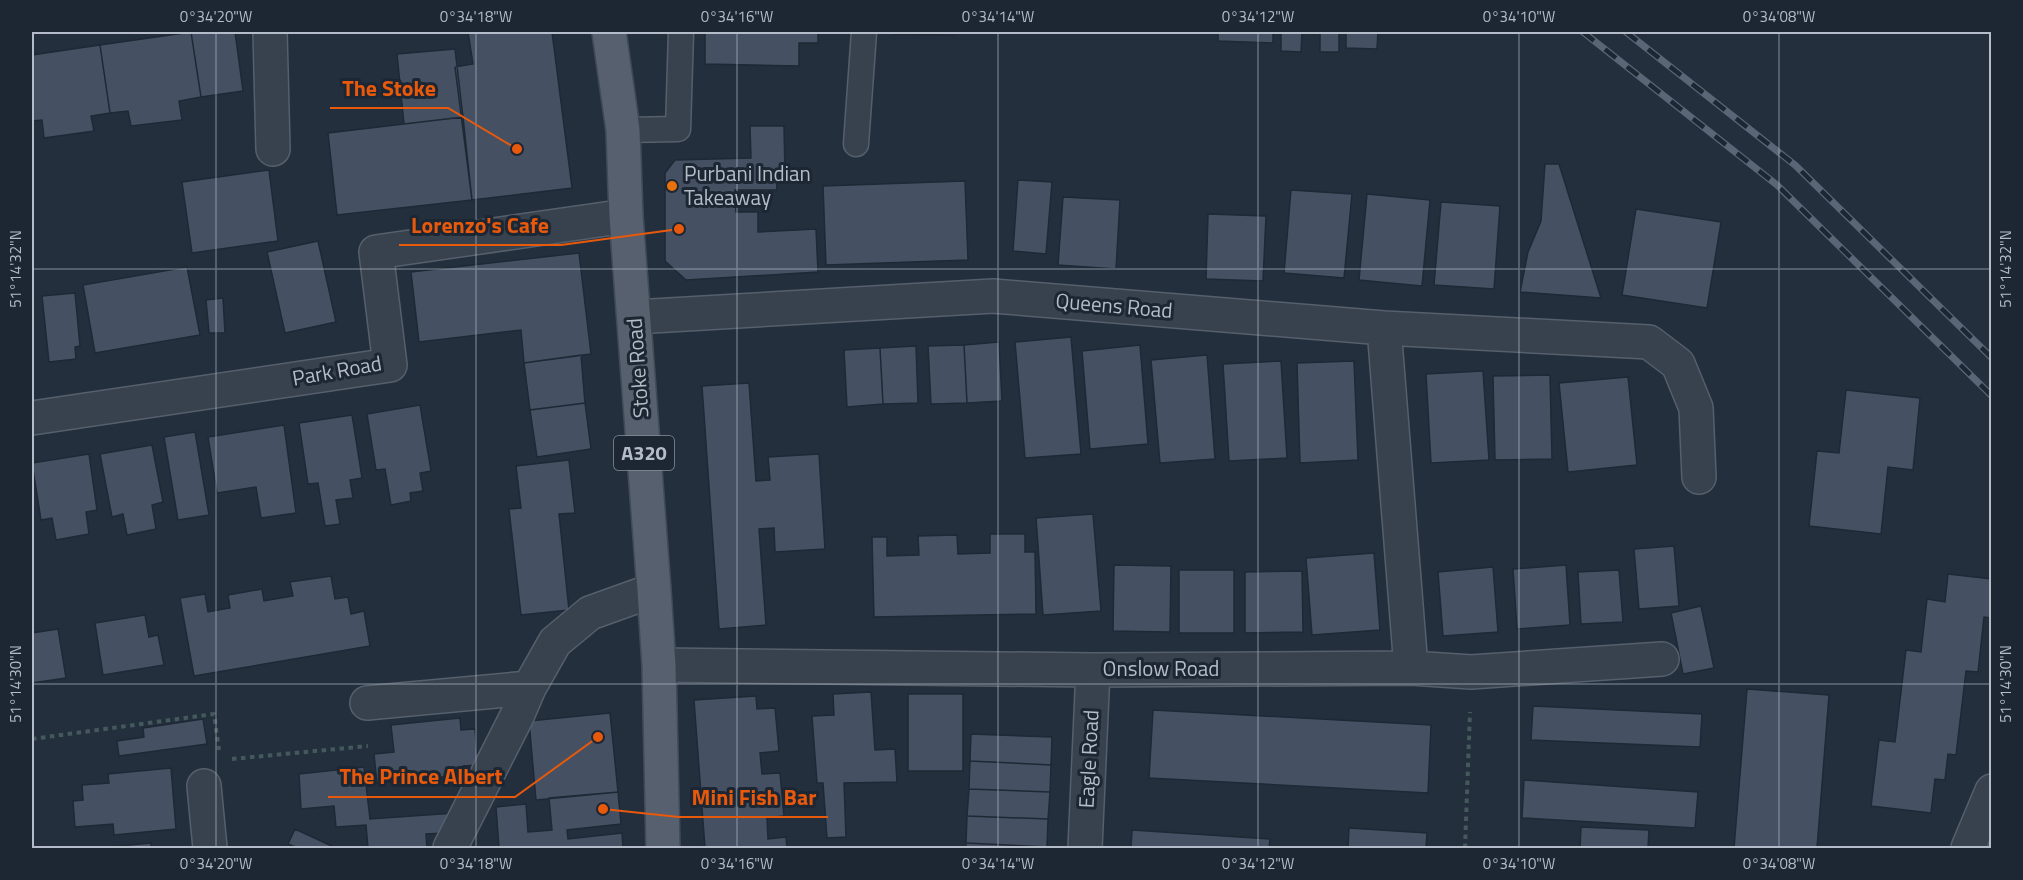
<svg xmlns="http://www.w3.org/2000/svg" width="2023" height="880" font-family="'Titillium Web',sans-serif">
<rect width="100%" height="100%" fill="#242f3e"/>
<!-- building -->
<path fill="#455162" stroke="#1f2835" stroke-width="1.5" d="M191 32H235L243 91 201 97Z
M191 32 201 97 179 101 182 120 131 126 128 111 110 113 100 45Z
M468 32H552L572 188 472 200 455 67 473 64Z
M705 32H818V43H799V66L705 64Z
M893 32H954V35L893 34Z
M1218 32H1273V43L1218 41Z
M1281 32H1302L1301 52 1281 51Z
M1320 32H1339V52H1320Z
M1346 32H1378L1377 49 1346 48Z
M100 45 110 113 91 116 94 131 44 138 42 120 32 121V55Z
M455 49 463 117 404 124 397 54Z
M463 117 472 200 337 215 328 133Z
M750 126H784L785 174H776L777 190H735L736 212H758V232L816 229 818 272 686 280 665 261V173L675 160 751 158Z
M1545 164H1559L1601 298 1520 292 1528 252 1541 221Z
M269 170 278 241 192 253 182 182Z
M1018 180 1052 182 1046 254 1013 251Z
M965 181 968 260 826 265 823 186Z
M1291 190 1352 194 1344 278 1284 273Z
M1367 194 1430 200 1422 286 1359 280Z
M1063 197 1120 200 1116 269 1058 265Z
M1441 202 1500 206 1494 289 1434 285Z
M1636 209 1721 222 1707 308 1622 295Z
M1208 214 1266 216 1263 281 1206 279Z
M318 241 336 322 285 333 267 252Z
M579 253 591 354 524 363 521 330 419 342 411 272Z
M187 267 200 335 95 353 83 285Z
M75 293 80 346 75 347 76 359 49 362 42 296Z
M223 298 225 333H209L206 300Z
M1071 337 1081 454 1025 458 1015 342Z
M999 342 1002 401 967 403 964 345Z
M964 345 967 403 931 404 928 346Z
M1140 345 1148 444 1090 449 1082 351Z
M916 346 918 403 883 404 880 348Z
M880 348 883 404 847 407 844 350Z
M581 355 585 403 530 410 524 363Z
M1207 355 1215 459 1160 463 1151 360Z
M1281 361 1287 458 1229 461 1223 364Z
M1354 361 1358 460 1300 463 1297 363Z
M1483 371 1489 460 1431 463 1426 374Z
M1550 375 1552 459 1495 460 1493 376Z
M1628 377 1637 465 1568 472 1559 383Z
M749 383 756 481 770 480 768 457 819 454 825 549 775 552 774 528 759 529 766 625 719 629 702 386Z
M1846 390 1920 398 1913 470 1888 467 1881 534 1809 526 1817 451 1839 453Z
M585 403 591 449 537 457 530 410Z
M420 405 431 471 420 473 423 491 410 493 411 501 391 505 385 469 376 470 367 414Z
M352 415 362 478 350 480 353 498 336 500 340 524 325 526 318 483 308 484 299 423Z
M284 425 296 513 261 518 256 487 217 493 208 437Z
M195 432 209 515 178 520 164 437Z
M152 445 163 502 152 505 156 529 127 535 123 514 112 517 100 454Z
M89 454 97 510 86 512 89 534 56 540 52 518 41 520 32 463Z
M569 460 575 513 559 514 569 610 521 615 509 509 521 508 516 466Z
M1093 514 1101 611 1043 615 1036 518Z
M990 534H1025V552H1035L1036 614 874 617 872 537H887V556L919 555 918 536 957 535 958 554 990 553Z
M1674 546 1679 606 1639 609 1634 549Z
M1374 553 1380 630 1312 635 1306 558Z
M1114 565 1171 566 1170 632 1113 631Z
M1566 565 1570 625 1517 629 1513 569Z
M1493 567 1498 632 1443 636 1438 572Z
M1179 570H1234V633H1179Z
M1619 570 1623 622 1581 624 1578 572Z
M1302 571 1303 632 1245 633V572Z
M1948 574 1992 579V618L1984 617 1978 672 1966 671 1956 755 1948 754 1945 780 1935 779 1931 813 1871 806 1879 740 1895 742 1906 650 1921 652 1927 599 1945 602Z
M331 576 335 599 348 597 351 614 364 611 370 646 194 676 180 598 205 594 208 612 230 608 228 595 262 589 264 601 293 596 290 582Z
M1701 606 1714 668 1683 674 1671 613Z
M145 615 149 637 158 635 164 665 103 675 95 623Z
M58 629 66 678 32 683V633Z
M1747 689 1829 695 1817 848H1734Z
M871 692 875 750 895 749 897 782 844 783 846 837 827 838 823 783H817L812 716 834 715 833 694Z
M908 694H963V771H908Z
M756 696 757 709 775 708 779 751 760 753 762 774 780 773 784 816 767 818 768 839 786 837 787 848H705L694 700Z
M1533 706 1702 714 1700 747 1531 740Z
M1153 710 1431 725 1428 793 1149 778Z
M610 713 618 792 536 800 529 721Z
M460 718 461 730 475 729 478 765 463 766 464 775 377 783 374 754 394 752 391 725Z
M203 719 207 744 119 756 117 741 144 737 143 728Z
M971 734 1052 737 1051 765 970 761Z
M970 761 1051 765 1050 792 969 789Z
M364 767 370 819 455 813 445 833 426 834 427 848H368L366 825 336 827 334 806 301 809 299 774Z
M171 768 176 829 114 835 113 824 75 827 73 801 83 800 82 785 109 783 108 774Z
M1524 780 1698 792 1695 828 1522 818Z
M969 789 1050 792 1048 819 967 816Z
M618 792 621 824 567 830 568 839 622 833 623 848H499L496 807 526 804 528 832 552 830 549 798Z
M967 816 1048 819 1047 847 966 843Z
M1581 827 1649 830 1648 848H1580Z
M1349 828 1427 833 1426 848H1348Z
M295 829 336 848H298L288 844Z
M1132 830 1270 839 1269 848H1131Z
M151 843V848H98Z
M966 843 1047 847V848H966Z"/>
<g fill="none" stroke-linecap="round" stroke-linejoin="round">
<defs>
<path id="service" d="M623 130 678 129 681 32
M856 144 864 32"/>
<path id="minor" d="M270 32 273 149
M635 317 993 296 1384 328 1649 342 1678 364 1696 408 1699 477
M1384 328 1411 668
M32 418 390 365 376 252 626 216
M659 665 1093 670 1411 668 1471 672 1662 659
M367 703 529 688
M204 786 210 848
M450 848 517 716 529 688 555 642 590 613 654 590
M1085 848 1093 670
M1968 848 1992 791"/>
<path id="primary" d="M609 32 623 130 626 216 654 590 659 665 663 848"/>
</defs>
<!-- service casing -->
<use href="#service" stroke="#565f6c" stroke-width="27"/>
<!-- minor casing -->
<use href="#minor" stroke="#565f6c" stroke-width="36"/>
<!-- primary casing -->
<use href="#primary" stroke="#414a57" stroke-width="36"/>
<!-- path -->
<path stroke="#44595c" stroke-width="4" stroke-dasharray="4.5 4.5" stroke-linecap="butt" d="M32 739 214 714 219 750
M232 759 368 746
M1465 848 1470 712"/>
<!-- service -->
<use href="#service" stroke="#38414e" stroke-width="24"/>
<!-- minor -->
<use href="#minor" stroke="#38414e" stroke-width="33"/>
<!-- primary -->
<use href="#primary" stroke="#56606e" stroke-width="33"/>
<defs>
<path id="rail" d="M1583 32 1777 185 1992 396
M1626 32 1795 165 1992 358"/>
</defs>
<!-- rail casing -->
<use href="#rail" stroke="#5a6575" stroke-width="7"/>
<!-- rail -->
<use href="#rail" stroke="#1d2633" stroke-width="4.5" stroke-dasharray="14" stroke-linecap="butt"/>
</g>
<!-- ticks -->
<path fill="none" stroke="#b4bcc9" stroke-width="1.5" stroke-opacity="0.45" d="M216 32V848M476 32V848M737 32V848M998 32V848M1258 32V848M1519 32V848M1779 32V848M32 269H1992M32 684H1992"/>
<!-- markers -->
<circle fill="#e8710a" stroke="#1d2633" stroke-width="2" cx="672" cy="186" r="6"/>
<g text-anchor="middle" stroke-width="6" stroke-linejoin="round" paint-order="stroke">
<!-- shield labels -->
<rect fill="#1d2633" stroke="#878f9c" stroke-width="1.5" x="614" y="436" width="60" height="34" rx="4.5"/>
<g font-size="20" font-weight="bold" fill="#b4bcc9">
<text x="644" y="460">A320</text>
</g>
<!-- poi labels -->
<g font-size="21" fill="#b4bcc9" stroke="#1d2633" text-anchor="start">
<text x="684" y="181">Purbani Indian<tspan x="684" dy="24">Takeaway</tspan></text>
</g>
<!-- street labels -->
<g font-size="21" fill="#b4bcc9" stroke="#1d2633">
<text transform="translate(1114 306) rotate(5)" y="7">Queens Road</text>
<text transform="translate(638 368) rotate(-94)" y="7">Stoke Road</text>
<text transform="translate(337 371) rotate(-10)" y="7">Park Road</text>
<text x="1161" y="676">Onslow Road</text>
<text transform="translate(1089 759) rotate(-87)" y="7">Eagle Road</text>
</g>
</g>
<!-- callouts -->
<path fill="none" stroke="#e8590c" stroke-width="2" d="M517 149L448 108H330M679 229L561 245H399M598 737L515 797H328M603 809L679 817H828"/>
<g fill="#e8590c" stroke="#1d2633" stroke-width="2">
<circle cx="517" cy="149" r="6"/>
<circle cx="679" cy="229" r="6"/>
<circle cx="598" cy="737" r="6"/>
<circle cx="603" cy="809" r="6"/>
</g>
<g font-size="22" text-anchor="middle" font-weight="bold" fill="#e8590c" stroke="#1d2633" stroke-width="6" stroke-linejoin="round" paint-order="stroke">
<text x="389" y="96">The Stoke</text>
<text x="480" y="233">Lorenzo's Cafe</text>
<text x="421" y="784">The Prince Albert</text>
<text x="754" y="805">Mini Fish Bar</text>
</g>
<!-- border -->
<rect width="2023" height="880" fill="none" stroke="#1d2633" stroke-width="66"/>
<rect x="33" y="33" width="1957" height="814" fill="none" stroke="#b4bcc9" stroke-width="2"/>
<g font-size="15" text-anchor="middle" fill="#b4bcc9">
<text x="216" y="22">0°34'20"W</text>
<text x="476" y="22">0°34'18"W</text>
<text x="737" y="22">0°34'16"W</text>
<text x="998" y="22">0°34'14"W</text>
<text x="1258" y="22">0°34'12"W</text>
<text x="1519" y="22">0°34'10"W</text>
<text x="1779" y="22">0°34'08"W</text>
<text transform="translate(16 269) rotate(-90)" y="5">51°14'32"N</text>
<text transform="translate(2006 269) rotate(-90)" y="5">51°14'32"N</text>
<text transform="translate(16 684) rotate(-90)" y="5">51°14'30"N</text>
<text transform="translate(2006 684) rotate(-90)" y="5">51°14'30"N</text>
<text x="216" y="869">0°34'20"W</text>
<text x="476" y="869">0°34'18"W</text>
<text x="737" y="869">0°34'16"W</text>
<text x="998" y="869">0°34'14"W</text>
<text x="1258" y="869">0°34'12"W</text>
<text x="1519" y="869">0°34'10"W</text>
<text x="1779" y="869">0°34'08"W</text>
</g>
</svg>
